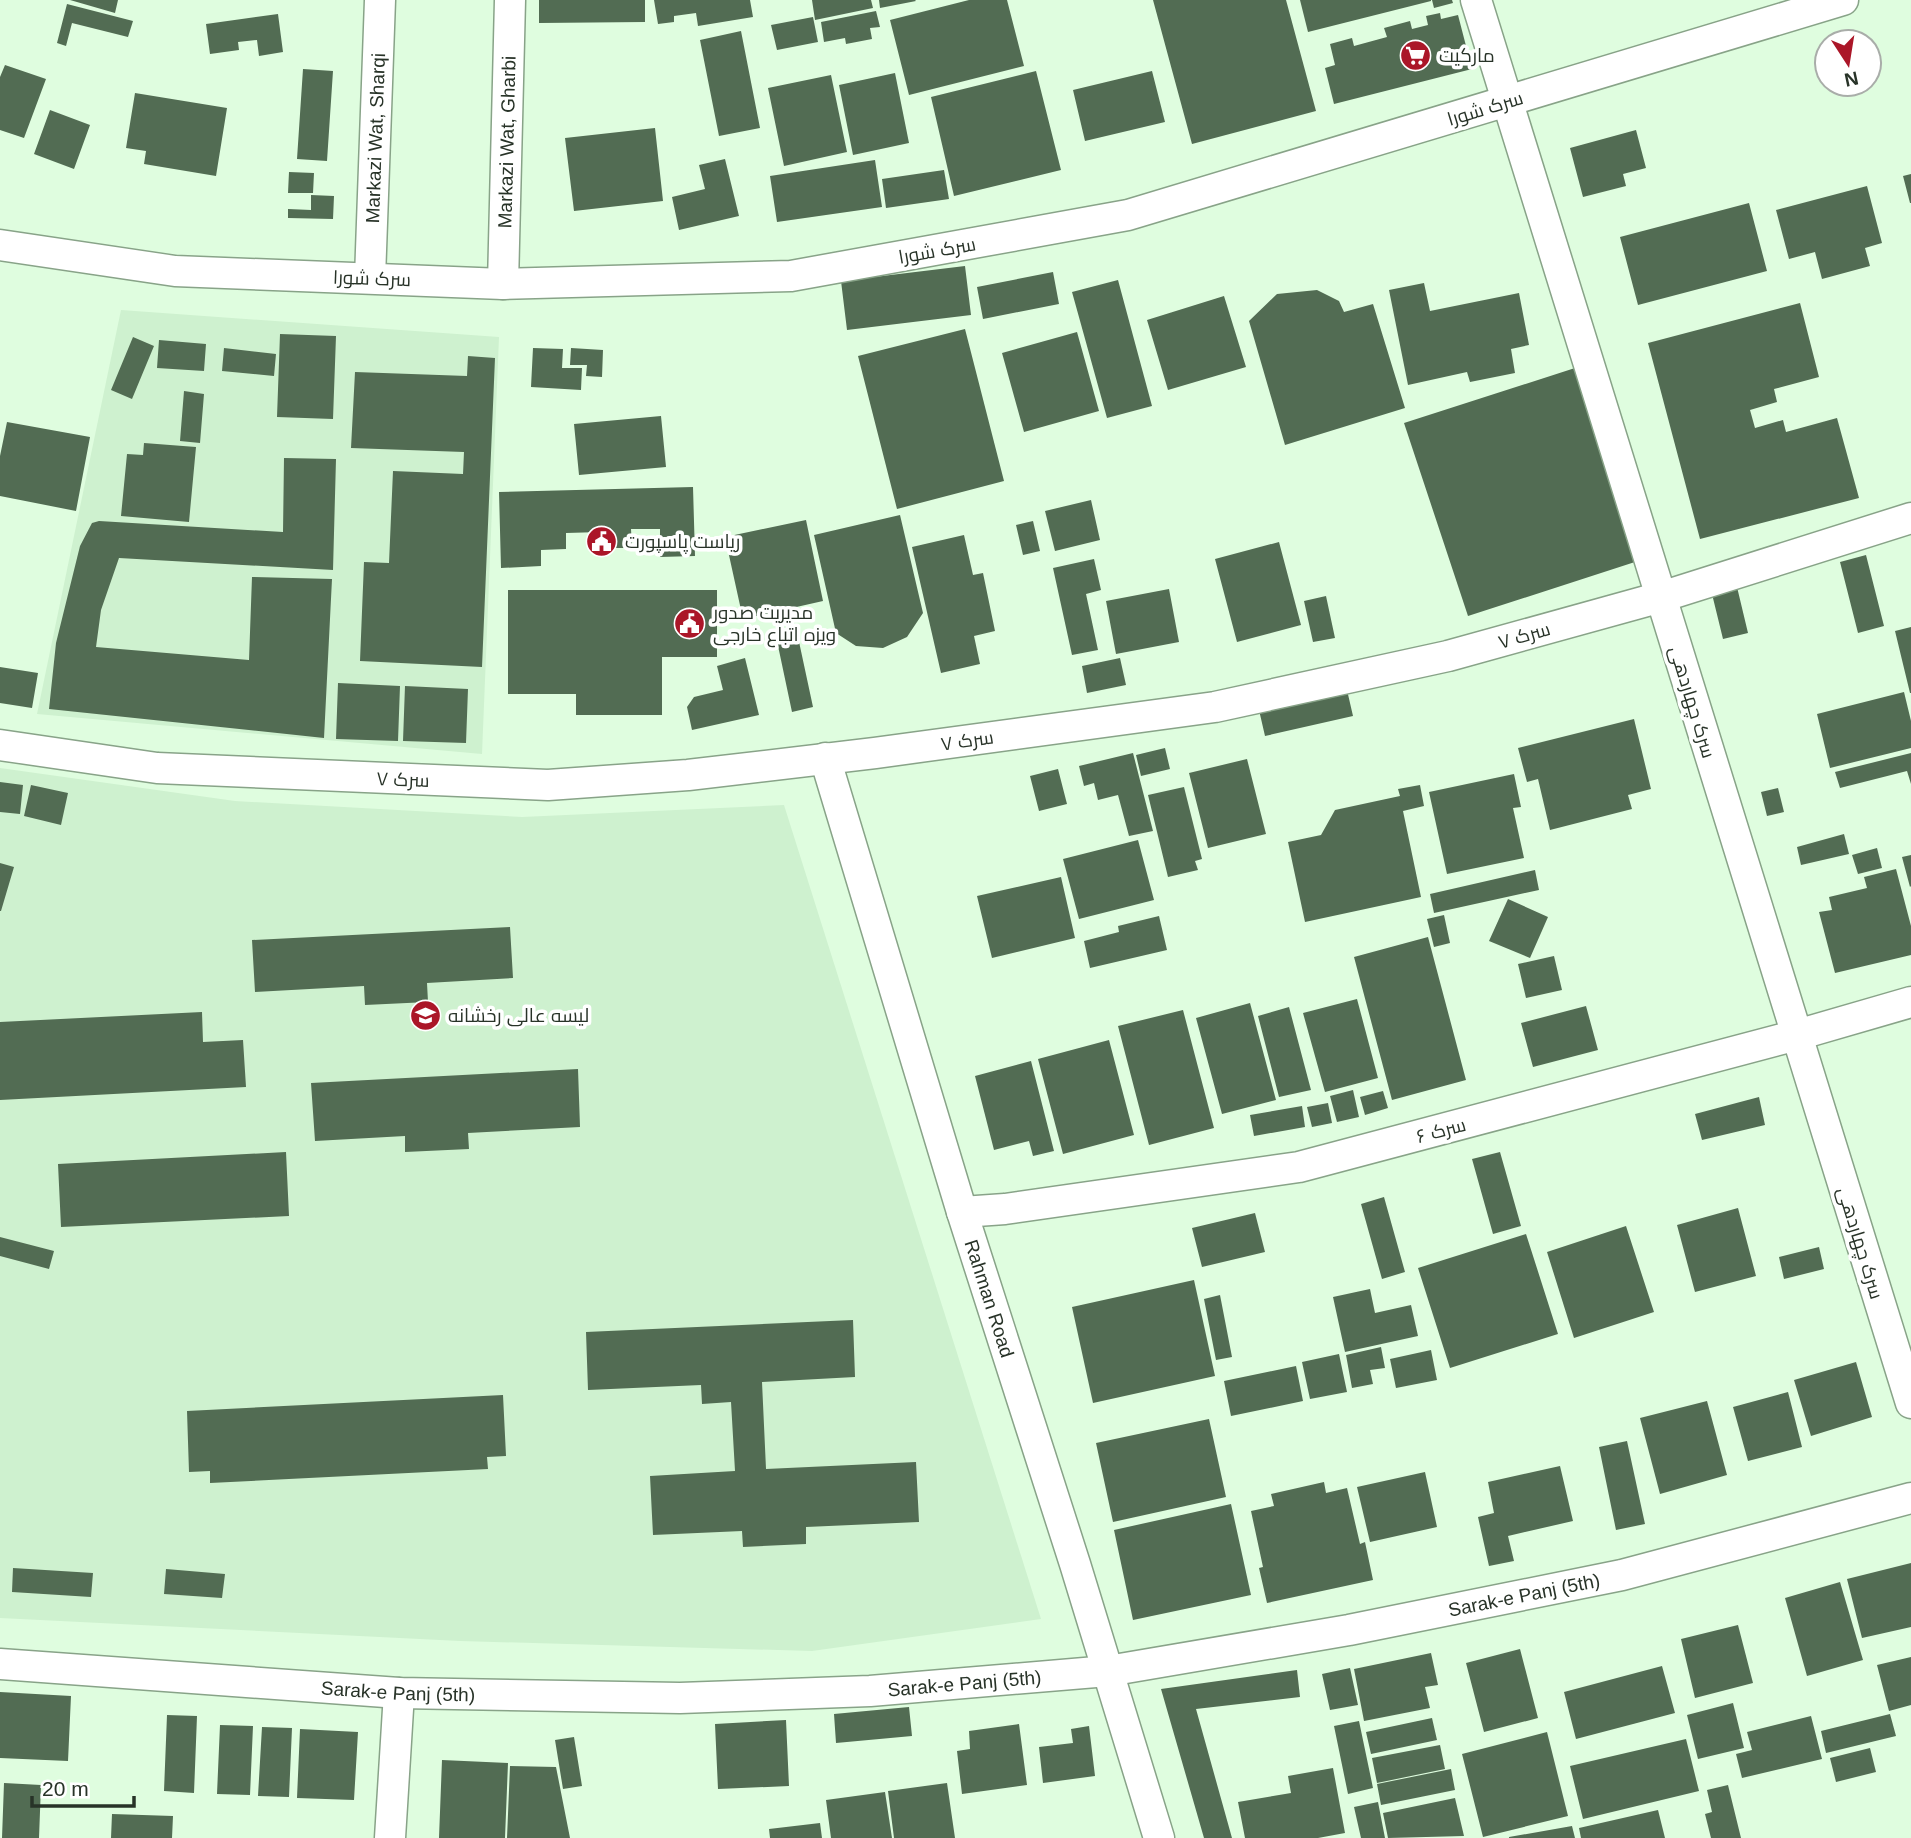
<svg xmlns="http://www.w3.org/2000/svg" width="1911" height="1838" font-family="Arial,Cairo,sans-serif">
<rect width="100%" height="100%" fill="#dffddf"/>
<!-- built -->
<path fill="#cef1cf" d="M121 310 499 337 482 754 37 714Z
M0 768 235 801 522 817 784 805 1041 1619 812 1651 460 1641 0 1618Z"/>
<!-- building -->
<path fill="#526c53" d="M70 0H118L115 13Z
M539 0H645V22L539 23Z
M654 0H750L753 17 698 26 696 13 674 16V22L658 24Z
M812 0H871L873 8 815 20Z
M879 0H915L916 1 880 8Z
M969 0H1007L1024 66 909 95 890 20Z
M1153 0H1286L1316 111 1192 144Z
M1300 0H1431V1L1308 32Z
M1432 0H1452L1453 3 1434 8Z
M67 4 133 21 128 37 72 23 66 46 57 43Z
M876 11 880 27 870 28 872 39 846 44 845 38 824 42 821 22Z
M1440 13 1441 19 1458 15 1472 69 1334 104 1325 68 1335 65 1330 44 1352 38 1354 46 1387 37 1384 28 1410 21 1412 29 1428 25 1426 16Z
M278 14 283 52 259 56 257 40 238 42 239 50 210 54 206 24Z
M813 17 818 42 777 50 771 25Z
M741 31 760 128 719 136 700 40Z
M5 65 46 79 24 138 0 130V77Z
M303 69 333 71 327 161 297 159Z
M1036 71 1061 170 954 196 931 97Z
M1152 71 1165 122 1085 141 1073 90Z
M895 73 909 143 853 155 839 85Z
M831 75 847 152 784 166 768 88Z
M135 93 227 108 216 176 144 164 146 151 126 148Z
M50 110 90 125 74 169 34 154Z
M655 128 663 201 574 211 565 138Z
M1636 130 1646 168 1623 174 1626 186 1583 197 1570 148Z
M725 159 739 216 679 230 672 197 705 189 699 165Z
M875 160 882 207 777 222 770 176Z
M944 170 949 199 886 208 882 179Z
M289 172 314 173 313 193H288Z
M1911 174V203H1910L1903 176Z
M1867 186 1882 243 1865 248 1870 266 1822 279 1815 252 1789 259 1776 210Z
M311 195 334 196 333 219 288 218V209L311 210Z
M1749 203 1767 271 1638 305 1620 237Z
M965 266 971 315 847 330 841 281Z
M1053 272 1059 304 983 319 977 287Z
M1118 280 1152 406 1107 418 1072 292Z
M1424 283 1430 311 1519 293 1529 345 1511 349 1515 373 1470 382 1467 372 1408 385 1389 290Z
M1317 290 1339 301 1344 312 1373 304 1405 408 1285 445 1249 321 1277 294Z
M1224 296 1246 367 1168 390 1147 320Z
M1800 303 1819 377 1774 389 1777 402 1750 410 1755 428 1783 420 1786 432 1837 418 1859 498 1700 539 1648 343Z
M965 329 1004 481 897 509 858 356Z
M1077 332 1099 411 1024 432 1002 353Z
M280 334 336 336 333 419 277 417Z
M133 337 154 346 132 399 111 390Z
M159 340 206 344 204 371 157 368Z
M224 348 276 354 274 376 222 371Z
M533 348 563 349 562 368H582L581 390 531 387Z
M571 348 603 350 602 377 586 376 587 365H570Z
M468 356 495 358 482 667 360 661 364 562 389 563 393 471 463 474 464 452 351 448 355 372 467 376Z
M1575 368 1638 561 1468 616 1404 423Z
M184 391 204 394 200 443 180 441Z
M661 416 666 467 579 475 574 424Z
M7 422 90 437 76 511 0 496V456Z
M144 443 196 447 189 522 121 516 127 454 143 455Z
M284 458 336 459 333 570 119 558 101 610 96 647 249 660 252 577 332 579 324 738 49 709 56 643 80 546 92 523 99 521 283 532Z
M693 487 695 556 660 557V529H631L632 548H601V532L566 533V549L541 550V566L501 568 499 492Z
M1091 500 1100 540 1055 551 1045 511Z
M900 515 923 613 907 637 883 648 856 646 836 633 814 535Z
M806 520 823 601 743 619 725 537Z
M1033 521 1040 551 1023 555 1016 525Z
M964 535 973 575 983 573 995 631 974 636 980 664 941 673 912 547Z
M1279 542 1301 625 1237 642 1215 559Z
M1866 555 1884 626 1858 633 1840 562Z
M1094 559 1101 590 1086 594 1098 650 1072 655 1053 568Z
M1737 587 1748 633 1723 639 1712 594Z
M1169 589 1179 642 1116 654 1106 601Z
M508 590H717V657H662V715H576V694H508Z
M1326 596 1335 638 1313 642 1304 601Z
M1911 627V693H1910L1895 631Z
M798 637 813 707 792 712 777 641Z
M745 658 759 715 692 730 687 707 694 697 723 690 717 666Z
M1120 658 1126 685 1087 693 1082 666Z
M0 667 38 673 32 708 0 703Z
M338 683 400 686 398 741 336 739Z
M405 686 468 689 466 743 403 741Z
M1347 690 1353 716 1265 736 1259 710Z
M1904 692 1911 721V748L1830 768 1817 714Z
M1634 719 1651 789 1628 795 1632 809 1550 830 1538 779 1527 782 1518 748Z
M1165 748 1170 769 1141 776 1136 755Z
M1133 753 1153 831 1129 836 1118 795 1098 800 1094 783 1084 786 1079 766Z
M1911 753V784L1907 771 1840 788 1835 772Z
M1247 759 1266 834 1208 848 1189 773Z
M1058 769 1067 804 1039 811 1030 776Z
M1514 774 1521 807 1513 808 1524 858 1447 874 1429 792Z
M0 782 23 785 20 814 0 812Z
M31 785 68 793 61 825 24 816Z
M1420 785 1424 806 1403 811 1421 897 1305 922 1288 842 1321 835 1335 810 1400 796 1398 789Z
M1184 787 1202 859 1195 861 1198 870 1168 877 1148 795Z
M1778 788 1784 812 1767 816 1761 792Z
M1844 834 1849 854 1801 865 1797 847Z
M1138 840 1154 900 1079 919 1063 859Z
M1877 848 1882 868 1858 874 1852 855Z
M1911 855V886L1910 887 1902 857Z
M0 863 14 867 1 911H0Z
M1896 869 1911 926V955L1835 973 1819 912 1832 910 1829 897 1867 888 1864 877Z
M1535 870 1539 890 1434 913 1430 894Z
M1061 877 1075 938 992 958 977 896Z
M1508 899 1548 917 1530 958 1489 941Z
M1444 915 1450 943 1434 947 1427 919Z
M1159 916 1167 950 1090 968 1084 941 1119 932 1118 926Z
M510 927 513 978 427 983 428 1002 365 1005 364 986 255 992 252 940Z
M1428 937 1466 1080 1392 1100 1354 957Z
M1554 956 1562 990 1526 998 1518 964Z
M1357 999 1378 1078 1325 1092 1303 1013Z
M1250 1003 1276 1100 1222 1114 1196 1018Z
M1586 1006 1598 1050 1533 1067 1521 1023Z
M1289 1007 1311 1090 1279 1097 1258 1016Z
M1183 1010 1214 1128 1149 1145 1118 1026Z
M202 1012 203 1042 243 1040 246 1087 0 1100V1022Z
M1109 1040 1134 1135 1063 1154 1038 1059Z
M1031 1061 1054 1151 1033 1156 1029 1141 994 1150 975 1076Z
M578 1069 580 1127 468 1133 469 1149 405 1152V1136L315 1141 311 1083Z
M1353 1090 1359 1117 1337 1122 1330 1096Z
M1383 1091 1388 1108 1365 1115 1360 1097Z
M1759 1097 1765 1125 1702 1140 1695 1114Z
M1328 1103 1332 1123 1312 1127 1307 1107Z
M1302 1106 1305 1127 1254 1136 1250 1115Z
M286 1152 289 1216 61 1227 58 1164Z
M1500 1152 1521 1226 1493 1234 1472 1159Z
M1384 1197 1405 1272 1382 1279 1361 1204Z
M1738 1208 1756 1276 1695 1292 1677 1225Z
M1255 1213 1265 1252 1202 1267 1192 1228Z
M1626 1226 1654 1312 1574 1338 1547 1252Z
M1526 1234 1558 1334 1450 1368 1418 1268Z
M0 1237 54 1251 49 1269 0 1256Z
M1819 1247 1824 1269 1784 1279 1779 1257Z
M1194 1280 1215 1376 1093 1403 1072 1307Z
M1370 1289 1375 1313 1411 1305 1418 1336 1345 1352 1333 1297Z
M1220 1295 1232 1357 1216 1360 1204 1299Z
M853 1320 855 1377 762 1382 766 1469 916 1462 919 1522 806 1527V1544L743 1547 742 1531 653 1535 650 1476 735 1471 731 1402 702 1404 701 1385 588 1390 586 1332Z
M1381 1347 1385 1368 1370 1370 1373 1384 1352 1388 1346 1355Z
M1431 1350 1437 1380 1396 1388 1390 1359Z
M1339 1354 1347 1392 1310 1399 1302 1362Z
M1856 1362 1872 1417 1811 1436 1794 1380Z
M1296 1366 1303 1401 1231 1416 1224 1381Z
M1788 1392 1802 1447 1748 1461 1733 1407Z
M503 1395 506 1456 487 1457 488 1469 210 1483V1471L189 1472 187 1411Z
M1707 1401 1727 1475 1660 1494 1640 1418Z
M1209 1419 1226 1497 1113 1522 1096 1443Z
M1627 1441 1645 1524 1616 1530 1599 1447Z
M1560 1466 1573 1521 1508 1536 1514 1561 1489 1566 1478 1517 1494 1513 1488 1482Z
M1425 1472 1437 1527 1370 1542 1357 1487Z
M1324 1482 1326 1493 1347 1488 1360 1544 1365 1542 1373 1580 1267 1603 1259 1568 1263 1567 1251 1511 1274 1506 1271 1494Z
M1231 1504 1251 1595 1133 1620 1114 1530Z
M1911 1563V1627L1862 1638 1847 1579Z
M13 1568 93 1573 91 1597 12 1592Z
M166 1569 225 1574 222 1598 164 1594Z
M1840 1582 1863 1660 1807 1676 1785 1598Z
M1738 1625 1753 1683 1695 1698 1681 1639Z
M1520 1649 1538 1718 1484 1732 1466 1663Z
M1431 1653 1438 1685 1425 1687 1430 1708 1364 1721 1354 1669Z
M1911 1657V1705L1889 1711 1877 1665Z
M1662 1666 1675 1713 1576 1739 1564 1692Z
M1350 1668 1358 1705 1330 1710 1322 1674Z
M1297 1670 1300 1697 1196 1709 1232 1838H1204L1161 1689Z
M0 1692 71 1696 68 1761 0 1758Z
M1733 1703 1744 1748 1698 1759 1687 1715Z
M909 1707 912 1736 836 1743 834 1714Z
M1890 1714 1896 1736 1826 1753 1821 1731Z
M167 1715 197 1716 194 1793 164 1791Z
M1811 1716 1822 1759 1742 1778 1736 1754 1752 1750 1747 1732Z
M1432 1718 1437 1740 1371 1754 1366 1732Z
M786 1720 789 1786 718 1789 715 1724Z
M1359 1721 1373 1788 1348 1794 1334 1726Z
M1019 1724 1027 1785 962 1794 957 1751 970 1749 969 1731Z
M220 1725 253 1726 250 1795 217 1794Z
M1089 1726 1095 1776 1043 1783 1039 1747 1073 1743 1071 1729Z
M262 1727 292 1728 289 1797 258 1796Z
M300 1729 358 1732 354 1800 297 1798Z
M1547 1732 1568 1816 1483 1837 1462 1754Z
M574 1737 582 1786 563 1789 555 1740Z
M1686 1739 1699 1791 1583 1819 1570 1766Z
M1440 1745 1445 1769 1377 1783 1372 1758Z
M1870 1748 1876 1772 1836 1782 1830 1758Z
M442 1760 508 1763 505 1838H439Z
M510 1766 556 1767 570 1838H507Z
M1333 1768 1345 1833 1318 1838H1245L1238 1802 1291 1793 1288 1776Z
M1451 1769 1455 1790 1381 1805 1377 1784Z
M4 1783 41 1785 39 1838H2Z
M947 1783 955 1838H894L888 1791Z
M1728 1785 1741 1838H1711L1705 1814 1712 1812 1707 1790Z
M885 1792 892 1838H831L826 1800Z
M1455 1798 1464 1836 1388 1838 1383 1813Z
M1378 1802 1385 1838H1361L1354 1807Z
M1658 1810 1665 1838H1581L1579 1828Z
M112 1814 173 1816 172 1838H111Z
M820 1823 822 1838H770L769 1829Z
M1572 1826 1575 1838H1509V1837Z"/>
<g fill="none" stroke-linecap="round" stroke-linejoin="round">
<defs>
<g id="minor">
<path d="M1476 0 1911 1403"/>
<path d="M0 245 175 271 503 284 791 276 1128 215 1843 0"/>
<path id="s1" d="M370 278 380 0"/>
<path id="s2" d="M503 284 510 0"/>
<path d="M0 745 157 768 548 785 688 775 875 753 1215 707 1448 656 1661 597 1911 518"/>
<path id="s3" d="M825 758 962 1212 1075 1564 1159 1838"/>
<path d="M962 1212 1005 1209 1299 1167 1797 1035 1911 1002"/>
<path id="s4" d="M0 1664 399 1693 680 1698 870 1691 1108 1671 1349 1630 1622 1575 1911 1498"/>
<path d="M390 1838 399 1693"/>
</g>
</defs>
<!-- minor casing -->
<use href="#minor" stroke="#88a388" stroke-width="33"/>
<!-- minor -->
<use href="#minor" stroke="#fff" stroke-width="30"/>
</g>
<!-- icons -->
<defs>
<symbol id="supermarket-disc" viewBox="-11 -11 22 22"><circle r="9.5" fill="#ab1628" stroke="#fff"/><path d="M-6-5.5h2.5l.6 2H6L4.5 2H-2.5L-4.4-4H-6ZM-1.5 3.2a1.3 1.3 0 1 0 .1 0ZM3 3.2a1.3 1.3 0 1 0 .1 0Z" fill="#fff"/></symbol>
<symbol id="civic-disc" viewBox="-11 -11 22 22"><circle r="9.5" fill="#ab1628" stroke="#fff"/><path d="M-.6-6.5H3V-4.5H.6V-3L4-1V1h2V6H-6V1h2V-1L-.6-3ZM-1.2 2.5V6h2.4V2.5Z" fill="#fff"/></symbol>
<symbol id="school-disc" viewBox="-11 -11 22 22"><circle r="9.5" fill="#ab1628" stroke="#fff"/><path d="M0-5L7-2L0 1L-7-2ZM-4 1L0 2.5L4 1V4Q0 6-4 4Z" fill="#fff"/></symbol>
</defs>
<g fill-rule="evenodd">
<use href="#supermarket-disc" x="1398" y="38" width="35" height="35"/>
<use href="#civic-disc" x="584" y="524" width="35" height="35"/>
<use href="#civic-disc" x="672" y="606" width="35" height="35"/>
<use href="#school-disc" x="408" y="998" width="35" height="35"/>
</g>
<g text-anchor="middle" stroke-width="7" stroke-linejoin="round" paint-order="stroke">
<!-- poi labels -->
<g font-size="19" fill="#283328" stroke="#fff" text-anchor="start">
<text x="1439" y="62">مارکیت</text>
<text x="625" y="548">ریاست پاسپورت</text>
<text x="713" y="619">مدیریت صدور<tspan x="713" dy="22">ویزه اتباع خارجی</tspan></text>
<text x="448" y="1022">لیسه عالی رخشانه</text>
</g>
<!-- street labels -->
<g font-size="19" fill="#283328" stroke="#fff">
<text transform="translate(1485 108) rotate(-17)" y="7">سرک شورا</text>
<text dy="7" stroke="none"><textPath href="#s1" startOffset="140">Markazi Wat, Sharqi</textPath></text>
<text dy="7" stroke="none"><textPath href="#s2" startOffset="142">Markazi Wat, Gharbi</textPath></text>
<text transform="translate(937 250) rotate(-10)" y="7">سرک شورا</text>
<text transform="translate(372 278) rotate(2)" y="7">سرک شورا</text>
<text transform="translate(1524 635) rotate(-16)" y="7">سرک ۷</text>
<text transform="translate(1693 702) rotate(73)" y="7">سرک چهاردهی</text>
<text transform="translate(967 740) rotate(-8)" y="7">سرک ۷</text>
<text transform="translate(403 779) rotate(2)" y="7">سرک ۷</text>
<text transform="translate(1441 1130) rotate(-15)" y="7">سرک ۶</text>
<text transform="translate(1861 1243) rotate(73)" y="7">سرک چهاردهی</text>
<text dy="7" stroke="none"><textPath href="#s3" startOffset="565">Rahman Road</textPath></text>
<text dy="7" stroke="none"><textPath href="#s4" startOffset="1533">Sarak-e Panj (5th)</textPath></text>
<text dy="7" stroke="none"><textPath href="#s4" startOffset="966">Sarak-e Panj (5th)</textPath></text>
<text dy="7" stroke="none"><textPath href="#s4" startOffset="399">Sarak-e Panj (5th)</textPath></text>
</g>
</g>
<!-- north arrow -->
<g transform="translate(1848 63) rotate(168)"><circle r="33" fill="#ffffff" stroke="#a9ada9" stroke-width="2"/>
<path d="M0-5L12 26L0 18L-12 26Z" fill="#ab1628"/>
<text y="-10" font-size="19" font-weight="bold" text-anchor="middle" fill="#283328">N</text>
</g>
<!-- scale -->
<path d="M32 1796v10h102v-10" fill="none" stroke="#283328" stroke-width="3.5"/>
<text x="42" y="1796" font-size="21" fill="#283328" stroke="#ffffff" stroke-width="5" paint-order="stroke">20 m</text>
</svg>
